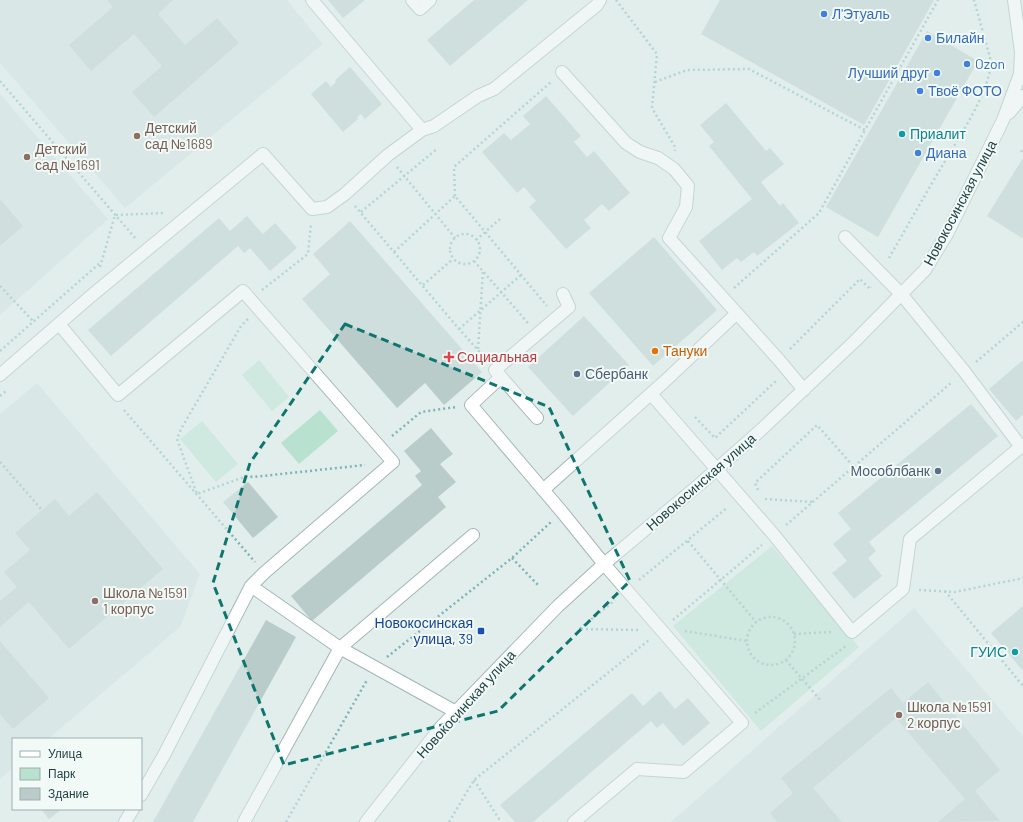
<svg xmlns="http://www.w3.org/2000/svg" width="1023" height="822" font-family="Barlow,sans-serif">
<rect width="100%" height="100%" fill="#e1eeec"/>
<!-- built -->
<path fill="#cfdedd" d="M0 0H287L323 44 125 208 0 63Z
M0 94 108 219 0 315Z
M37 383 200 574 180 627 48 739H13V768L0 779V414Z
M914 608 1023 736V822H671Z"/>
<!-- green -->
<path fill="#b8e1d0" d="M259 360 289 397 272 411 242 375Z
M320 410 338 431 299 464 281 443Z
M202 421 238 464 216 482 180 439Z
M772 546 859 647 761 731 673 626Z"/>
<!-- building -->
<path fill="#b9ccc9" d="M107 0H173L158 14 185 45 217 18 239 43 154 117 132 92 162 66 134 34 91 71 69 45 113 7Z
M328 0H365L343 18Z
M474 0H528L450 66 427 40Z
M720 0H934L864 125 701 34Z
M927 31 978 61 878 237 826 207Z
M350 67 382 104 365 119 361 114 357 117 358 119 343 132 311 94 326 81 331 87 336 82 335 80Z
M546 96 581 136 574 142 587 157 594 151 630 193 609 211 602 204 584 220 591 228 566 249 529 207 536 201 524 187 517 193 482 152 504 133 511 140 530 124 523 116Z
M726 103 766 151 770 148 784 164 761 182 780 206 783 203 799 223 757 256 754 252 741 262 737 258 722 270 699 241 752 199 709 146 714 142 700 125Z
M1023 158V236L1022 238 987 216Z
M1 200 23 226 0 246V201Z
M247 216 263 234 275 223 297 248 270 271 250 248 244 253 238 246 111 356 88 330 219 218 230 231Z
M350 221 482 372 444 405 425 383 397 408 302 299 330 274 313 254Z
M654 237 717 310 653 366 589 293Z
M584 316 629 365 573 416 528 367Z
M1023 360V415L1016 421 989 389Z
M971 404 998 436 869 542 876 551 868 558 882 576 854 599 832 573 847 561 833 544 851 529 838 513Z
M431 428 453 454 440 464 456 482 438 497 446 507 312 621 291 596 422 485 415 476 421 471 404 451Z
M248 482 278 517 253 538 223 502Z
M97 492 163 569 69 649 29 602 0 627V601L17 587 4 572 30 550 15 533 55 499 69 516Z
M1023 606V671L991 633Z
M266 620 296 637 193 822H153Z
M0 641 49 698 13 729 0 714Z
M928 682 1000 770 975 791 1000 821 938 822 965 799 896 718 813 788 842 822H777L770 813 793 793 781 778 891 688 903 703Z
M660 691 675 709 688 698 710 723 683 746 663 723 657 728 651 721 533 822H515L500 805 632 693 643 706Z
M41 809H62L49 819Z"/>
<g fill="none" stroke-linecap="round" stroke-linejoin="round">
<defs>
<path id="minor" d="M312 0 422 130
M412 0 420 9 430 0
M562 72 626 143 640 152 658 158 674 169 688 186 686 207 669 238 779 360 804 390
M1009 113 1023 96
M845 237 902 295 964 371 1021 447
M59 324 118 395 243 291 393 462 264 573 251 586 164 755 141 795
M0 375 91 296 263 154 312 209 327 207 345 194 388 155 422 130 434 126 478 96 494 89 597 5 600 0
M501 377 495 370 569 307 563 294
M651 394 774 535 852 632 903 589 910 539 1023 445
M537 418 501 377 471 405 562 512 604 564 742 723 684 772 637 769 574 822
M543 490 664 382 736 314
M251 586 340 648 456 712
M125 822 133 809
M244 822 340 648 473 535
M366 822 441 727 558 606 604 564 701 483 762 429 855 341 925 270 947 234 1003 120 1020 74 1021 52 1014 0"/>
</defs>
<!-- minor casing -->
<use href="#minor" stroke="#a3b6b5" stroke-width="14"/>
<!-- path -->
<path stroke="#7eb4b5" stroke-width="2.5" stroke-dasharray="2 3" stroke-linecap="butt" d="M616 0 657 54 652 108 675 147V151
M0 81 136 239
M655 82 687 70 749 69 865 130 938 0
M1021 152 1023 148
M397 167 455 238
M455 196 454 167 551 82
M355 206 459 329 486 359
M361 212 438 148
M450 249a15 15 0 1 1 30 0a15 15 0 1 1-30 0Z
M476 240 500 219
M394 252 455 196 547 306
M889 258C908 225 927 191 947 158 962 132 990 91 991 61L974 0
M474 261 528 323
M100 267 115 215 164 213
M423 285 453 259
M0 286 34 322
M734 288 819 213 865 130
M262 290 308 254 311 224
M248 319 241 326 181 429 177 439 197 494 247 476 253 477 365 465
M459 329 521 275
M478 349 483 271
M790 349 860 279 870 289 871 287
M0 351 101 262
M976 362 1023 322
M0 396 6 391
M124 410 255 562
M695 417 715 438 776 381
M392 436 421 412 456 407
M0 462 42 510
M758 490 755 483 817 425 853 466
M765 499 812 502
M786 525 952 382
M688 541 756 622
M512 558 538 585
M639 580 728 507
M919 590 955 592 1023 578
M945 591 1023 686
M747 641a24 24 0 1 1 48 0a24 24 0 1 1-48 0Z
M673 620 762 545
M580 629 615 600
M581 629 640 630
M685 631 747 641
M794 634 832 632
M387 657 512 558 551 522
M786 660 821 701
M755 713 846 646
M474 780 501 822
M286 822 367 680
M449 822 474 780 649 640"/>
<!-- minor -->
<use href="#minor" stroke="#fff" stroke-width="12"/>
</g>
<!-- marked area -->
<path d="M0 0H1023V822H0ZM345 324 549 407 630 581 498 711 284 765 213 583 250 463Z" fill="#e1eeec" fill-opacity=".55" fill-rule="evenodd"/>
<path fill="none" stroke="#0f766e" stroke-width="3" stroke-dasharray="8 5" stroke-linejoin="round" d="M345 324 549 407 630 581 498 711 284 765 213 583 250 463Z"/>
<!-- markers -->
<g fill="#3f7fe0" stroke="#f2faf8" stroke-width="1.5">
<circle cx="824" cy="14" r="4"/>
<circle cx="928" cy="38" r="4"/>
<circle cx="967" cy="64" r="4"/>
<circle cx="937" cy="73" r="4"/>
<circle cx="920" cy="91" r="4"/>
<circle cx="918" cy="153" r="4"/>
</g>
<g fill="#0f9aa8" stroke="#f2faf8" stroke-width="1.5">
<circle cx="902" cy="134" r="4"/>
<circle cx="1015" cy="652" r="4"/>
</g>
<g fill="#8d6e63" stroke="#f2faf8" stroke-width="1.5">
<circle cx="137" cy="136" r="4"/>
<circle cx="27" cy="157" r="4"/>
<circle cx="95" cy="601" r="4"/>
<circle cx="899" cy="715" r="4"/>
</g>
<circle fill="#e8710a" stroke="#f2faf8" stroke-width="1.5" cx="655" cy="351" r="4"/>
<path fill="#e0444e" stroke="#f2faf8" stroke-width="1.5" d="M447 351h4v4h4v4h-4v4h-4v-4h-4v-4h4z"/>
<g fill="#5c6f8a" stroke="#f2faf8" stroke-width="1.5">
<circle cx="577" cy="374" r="4"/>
<circle cx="938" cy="471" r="4"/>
</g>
<rect fill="#1a4fb4" stroke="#f2faf8" stroke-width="1.5" x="477" y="627" width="8" height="8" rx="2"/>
<g text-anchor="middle" stroke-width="4" stroke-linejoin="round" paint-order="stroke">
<!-- shop labels -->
<g font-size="14" fill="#366cbe" stroke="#f2faf8" text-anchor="start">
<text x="832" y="19">Л'Этуаль</text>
<text x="936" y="43">Билайн</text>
<text x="975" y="69">Ozon</text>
<text x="929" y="78" text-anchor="end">Лучший друг</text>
<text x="928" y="96">Твоё ФОТО</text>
<text x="926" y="158">Диана</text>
</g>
<!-- education labels -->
<g font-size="14" fill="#785e54" stroke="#f2faf8" text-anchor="start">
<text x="145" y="133">Детский<tspan x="145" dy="16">сад №1689</tspan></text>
<text x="35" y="154">Детский<tspan x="35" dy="16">сад №1691</tspan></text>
<text x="103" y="598">Школа №1591<tspan x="103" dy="16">1 корпус</tspan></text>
<text x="907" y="712">Школа №1591<tspan x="907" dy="16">2 корпус</tspan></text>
</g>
<!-- culture labels -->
<g font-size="14" fill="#0d838f" stroke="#f2faf8" text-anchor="start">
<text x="910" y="139">Приалит</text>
<text x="1007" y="657" text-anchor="end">ГУИС</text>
</g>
<!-- street labels -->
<g font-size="14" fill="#1f3f41" stroke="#f2faf8">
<text transform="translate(960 203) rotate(-62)" y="5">Новокосинская улица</text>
<text transform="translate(701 482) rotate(-41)" y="5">Новокосинская улица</text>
<text transform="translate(466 704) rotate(-48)" y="5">Новокосинская улица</text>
</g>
<!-- food labels -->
<g font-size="14" fill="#c56008" stroke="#f2faf8" text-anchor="start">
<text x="663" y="356">Тануки</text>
</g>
<!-- health labels -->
<g font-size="14" fill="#be3a42" stroke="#f2faf8" text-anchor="start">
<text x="457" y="362">Социальная</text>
</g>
<!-- service labels -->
<g font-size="14" fill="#4e5e75" stroke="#f2faf8" text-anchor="start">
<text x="585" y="379">Сбербанк</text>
<text x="930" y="476" text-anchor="end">Мособлбанк</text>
</g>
<!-- transit labels -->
<g font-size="14" fill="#164399" stroke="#f2faf8" text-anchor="end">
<text x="473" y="628">Новокосинская<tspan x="473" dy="16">улица, 39</tspan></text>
</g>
</g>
<!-- legend -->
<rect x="12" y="738" width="130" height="72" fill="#f2faf8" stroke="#9eafaf"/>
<rect x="20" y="751" width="20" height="6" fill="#ffffff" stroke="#9eafaf"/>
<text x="48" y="758" font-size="12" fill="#1f3f41">Улица</text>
<rect x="20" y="768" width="20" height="12" fill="#b8e1d0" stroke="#9eafaf"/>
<text x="48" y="778" font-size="12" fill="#1f3f41">Парк</text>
<rect x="20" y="788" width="20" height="12" fill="#b9ccc9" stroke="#9eafaf"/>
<text x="48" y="798" font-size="12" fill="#1f3f41">Здание</text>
</svg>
